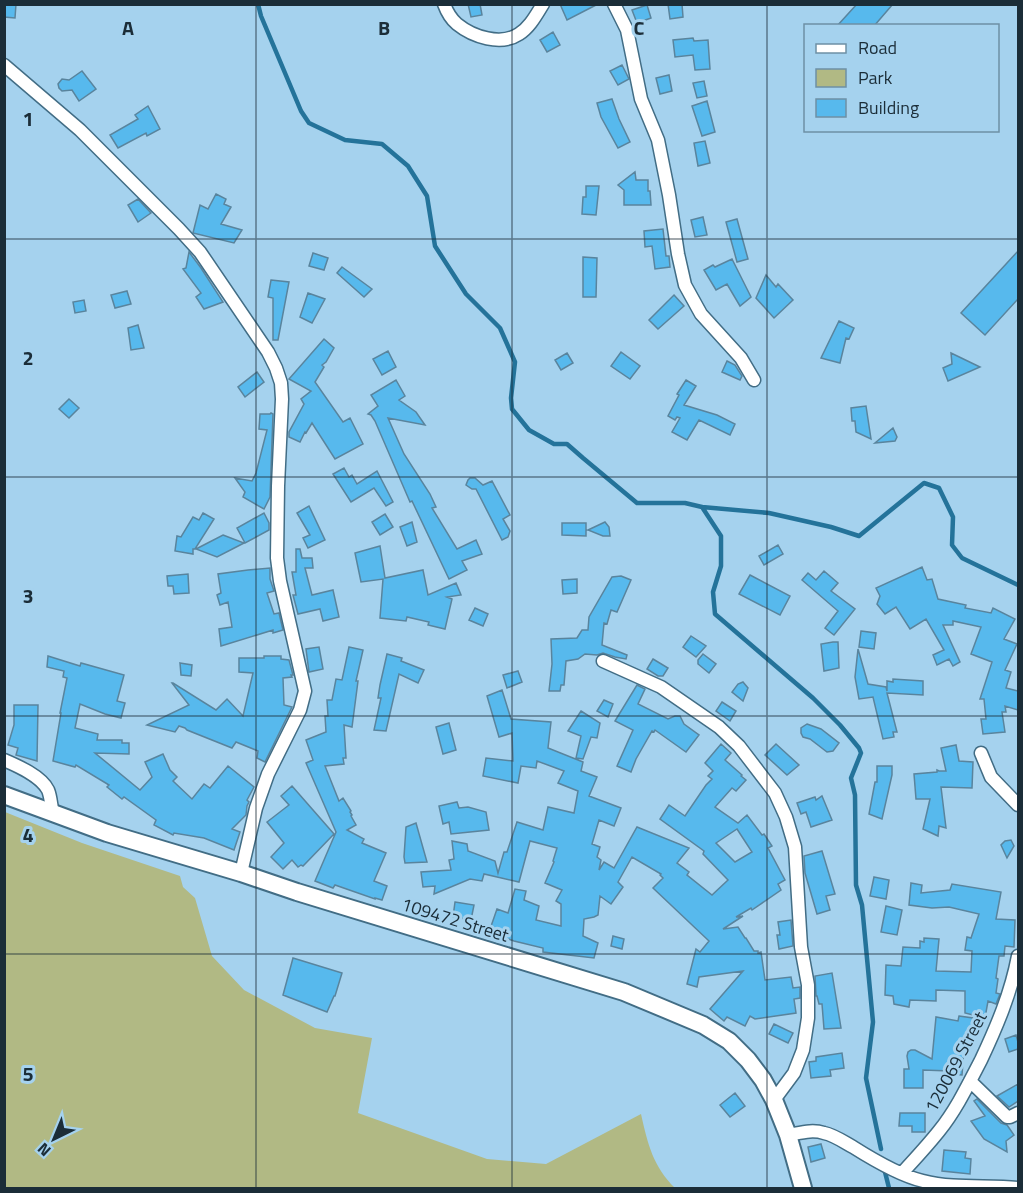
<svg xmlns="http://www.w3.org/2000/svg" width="1023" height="1193" font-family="'Titillium Web',sans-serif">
<rect width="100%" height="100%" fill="#a5d2ee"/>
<!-- green -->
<path fill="#b1b984" d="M5 812 82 843 180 876 183 887 195 898 212 956 244 990 315 1028 372 1038 358 1113 487 1159 546 1164 641 1114C648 1145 653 1166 675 1188H5Z"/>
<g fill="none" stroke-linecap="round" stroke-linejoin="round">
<!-- stream -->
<path stroke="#24739a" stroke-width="4.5" d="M258 4 261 16 301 111 309 123 345 140 382 144 408 166 427 196 435 246 466 294 500 328 515 362 511 398 512 409 529 430 554 444H567L583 458 637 503H685L702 507 721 536V566L713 592 715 614 813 698 840 725 859 748 861 753 851 778 855 795 856 885 862 905 873 1022 866 1078 881 1149
M702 507 769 513 831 527 859 536 924 483 939 488 953 517 952 545 962 558 1018 585
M885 1172 889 1188"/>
</g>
<!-- building -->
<path fill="#57b9ed" stroke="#59849d" stroke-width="1.5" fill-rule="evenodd" d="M4 4H16L15 18 4 17Z
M468 4H480L482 15 471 17Z
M560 4H598L567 20Z
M668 4H682L683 17 670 19Z
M857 4H893L874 26H837Z
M647 5 651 18 637 23 632 10Z
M553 32 560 45 547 52 540 40Z
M693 38 694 41 708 40 710 69 695 70 693 55 675 57 673 40Z
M622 65 629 79 618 85 610 71Z
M82 71 96 89 79 101 72 90 62 91 59 88 58 84 62 79 69 80Z
M669 75 672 91 660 94 656 78Z
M704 81 707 96 697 98 693 83Z
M612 99 619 119 630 142 618 148 601 117 597 103Z
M707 101 715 132 702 136 692 106Z
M148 106 160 129 147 136 146 133 118 148 110 135 138 119 135 115Z
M705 141 710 163 698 166 694 143Z
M635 172 636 180H648V191H650L651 205H624V190L618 185Z
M586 186H599L596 215 582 214 583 197H586Z
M216 194 226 199 224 204 231 207 221 224 242 230 234 243 193 233 200 205 208 209Z
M138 199 151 213 138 222 128 205Z
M703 217 707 235 695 237 691 220Z
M737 219 748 259 737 262 726 222Z
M663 229 666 256H669L670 267 655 269 652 246 645 247 644 231Z
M1018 251V299L985 335 961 313Z
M189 252 201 268 223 302 204 309 196 297 201 293 183 269 186 268Z
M313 253 328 258 324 270 309 266Z
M583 257 597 258 596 297H583Z
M732 259 751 297 740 306 727 284 716 290 704 270 713 265 715 267Z
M342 267 372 289 364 297 337 273Z
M766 275 776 287 778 284 793 300 774 318 756 298Z
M271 280 289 282 278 340H273V298L268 297Z
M127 291 131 304 115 308 111 295Z
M308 293 325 299 312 323 300 317Z
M674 295 684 306 658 329 649 320Z
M84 300 86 311 75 313 73 302Z
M839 321 854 328 849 339 846 338 840 363 821 358Z
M138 325 144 348 131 350 128 328Z
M324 339 334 348 326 362 322 365 324 367 315 382 343 422 350 418 363 444 335 459 312 423 306 433 305 432 300 442 289 437V432L304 404 301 399 311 391 289 379Z
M388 351 396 367 382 375 373 359Z
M621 352 640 366 630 379 611 366Z
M567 353 573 363 561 370 555 360Z
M951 353 980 367 948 381 943 368 952 364Z
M727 361 735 365 742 376 740 380 722 372Z
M257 372 264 382 245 397 238 387Z
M396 380 405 396 399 400 416 412 425 425 388 418 404 454 430 494 436 507 432 508 457 549 476 540 482 554 462 561 467 570 449 579 412 501 410 502 375 421 371 415 368 414 378 406 371 395Z
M686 380 696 386 684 405 717 415 735 424 730 435 699 420 687 440 672 432 680 418 677 417 675 420 668 416 679 395 677 394Z
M69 399 79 408 69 418 59 409Z
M866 406 871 439 856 432 855 421H852L851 408Z
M271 413 273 414 270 497 264 509 243 497 245 492 235 478 252 481 256 473 267 430 259 429 260 414H270Z
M893 428 897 437 895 441 875 443Z
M344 468 349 477 352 475 357 484 377 471 393 502 386 506 374 488 351 502 333 474Z
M470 478H475L483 485 492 481 510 515 503 519 510 531 508 537 502 540 476 489H472L466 485 468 480Z
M309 506 325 540 308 548 303 538 310 535 297 513Z
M203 513 214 519 195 549H193V554L175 551 177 536 181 537 193 517 199 520Z
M264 513 269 523V530L245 543 237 528Z
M385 514 393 527 380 535 372 522Z
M412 522 417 542 407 546 400 527Z
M605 522 609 527 610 536H603L588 530Z
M562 523H586V536L562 535Z
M223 535 244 543 217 557 196 549Z
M778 545 783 554 764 565 759 556Z
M380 546 385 578 423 570 428 595 456 583 461 595 447 597 452 599 445 629 428 625 429 622 407 617 406 621 380 618 383 579 361 582 355 553Z
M296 549H300L302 558H312L313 568H305L312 595 333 590 339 617 323 621 320 609 298 614 293 595H296L292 572H296Z
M922 567 927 580 932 579 938 599 966 605 965 608 991 613 993 608 1015 619 1004 639 1017 644 1005 670 1011 672 1006 688 1018 691V710L1005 706 1006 712H1002L1005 732 983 734 981 719H986L984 699H980L992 662 971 654 981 627 953 621V625H943L960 662 953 666 949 659 937 665 933 655 944 650 926 619 910 629 896 607 885 614 877 604 880 596 876 588Z
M270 568V579L274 591 267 593 274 614 279 613 283 630 273 633V630L221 646 219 629 232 627 228 602 220 605 217 595 221 593 218 574 248 570Z
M824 571 838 583 831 591 855 609 834 635 825 628 838 611 802 580 808 573 816 580Z
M188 574 189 593 174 594 173 586H168L167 576Z
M750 575 790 596 780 615 739 594Z
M621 576 631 580 617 612 611 610 607 624 604 623 602 645 627 655 626 659 615 657 603 653 597 655 585 654 578 659 566 661 564 685H561L560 691H549L552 664 551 639 577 638 582 630H588L589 617 612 577Z
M577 579V593L563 594 562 580Z
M475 608 488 614 483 626 469 620Z
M861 631 876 633 874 649 859 647Z
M691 636 706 646 696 657 683 647Z
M833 642H838L839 668 824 671 821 644Z
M319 647 323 669 309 672 306 649Z
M349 647 363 650 356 681H358L352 727 344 725 346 758H343L344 764 325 766 339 801 343 798 351 811 350 812 352 815 351 816 356 825 347 830 364 839 362 843 386 853 374 881 387 886 382 900 375 898V899L335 885 333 888 315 881 336 832 306 763 313 760 306 740 326 732 325 716H328L327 700H332L336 679 342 680Z
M858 649 868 684 886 687 887 691V681L893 682V679L923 681V695L887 693 897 732H893L894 737 883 739 873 697 859 699 855 677Z
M387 654 402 658 401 661 424 670 418 683 399 674 386 731 374 730 381 698H378L380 685Z
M703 654 716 664 709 673 698 664V660Z
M48 656 80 666 81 663 124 675 117 701 125 703 121 718 105 714 80 704 75 728 98 734 97 740H122V743H129V754L95 753 140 790 152 777 145 762 163 754 170 770 177 777 173 781 192 799 204 784 210 788 228 766 254 787 247 800 249 802 247 806 246 815 232 829 240 832 234 850 204 838 174 833 173 835 154 825 156 820 124 797 122 799 107 787 109 785 76 765 75 767 53 761 61 713H60L67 678 63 677 64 671 47 667Z
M264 656H281V659L289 660 293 675H291L292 677 283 678 284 705 292 707 265 762 257 758 258 751 236 742 232 748 187 730 185 728 179 726 175 732 147 725 189 705 172 683H173L216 710 227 699 243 716 253 673 239 672V658H264Z
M653 659 668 668 663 676H658L647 669Z
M180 663 192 665 191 676 181 675Z
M518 671 522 682 507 688 503 675Z
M743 682 748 688 743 701 732 692 738 684Z
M637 685 645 689 638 704 668 719 675 716H680L684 724 699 735 686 752 655 730 654 732 652 731 636 759 631 772 617 766 633 730 615 721Z
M502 690 511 719 551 722 548 748 583 762 581 771 597 777 589 796 621 808 614 826 599 820 592 844 600 847 597 857 601 860 599 870 604 862 614 868 637 827 689 848 677 863 689 872 687 875 712 895 728 880 703 854 704 851 660 819 669 805 685 816 706 785 712 779 708 776 713 771 705 763 721 744 731 753 725 760 742 775 741 776 746 780 736 791 732 788 715 807 738 823 747 815 762 835 764 834 772 846 768 848 785 880 778 884 781 890 752 910 751 908 736 917 743 916 723 929 738 927 745 938H746L754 951H758V953L761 952 765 980 791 977 793 988 800 987V998L794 999 796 1013 755 1019 750 1016 745 1026 727 1017 724 1021 710 1009 743 971 699 977 697 987 687 984 696 949 700 952 709 941 653 888 663 878 660 875 661 874 632 857 618 882 623 887 611 904 600 896 598 915 594 917 584 919 583 936 598 943 594 958 543 952V948L514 941 489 932 497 909 508 913 515 889 526 891 524 900 539 906 536 920 561 926V904L556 901 562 890 545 883 554 862 553 861 557 848 530 841 519 882 484 874 482 881 470 879 434 894 435 886 423 887 421 872 451 870 449 860 454 859 452 841 467 844 468 851 495 861 498 873 504 852H507L517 822 543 830 548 807 574 813 578 791 558 783 564 771 537 761 536 768 521 766 518 783 483 776 486 758 513 761 512 733 499 737 487 696ZM737 829 752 852 735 862 716 843Z
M604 700 613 704 608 717 597 711Z
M722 702 736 711 730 721 716 711Z
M14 705H38L37 761 16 755 18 748 8 745 14 725Z
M581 711 600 723 597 738 591 737 583 759 576 758 581 736 568 731Z
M449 723 456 750 443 754 436 727Z
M807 724 821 729 839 743 833 751 827 752 810 739 803 737 801 733V728Z
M776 744 799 765 787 775 765 755Z
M956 745 959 761 973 762 972 788 941 787 946 828 939 826 938 836 923 829 930 799H916L914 774 937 772V770L939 771H946L941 748Z
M877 766H892V775L882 819 869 814 875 782H877Z
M292 786 334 834 303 866 301 865 298 867 292 860 283 869 271 857 284 843 267 822 289 805 281 796Z
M822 796 832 820 811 827 806 812 801 814 797 803 815 797 816 800Z
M457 802 459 808 468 807 486 812 489 830 451 834 449 822 443 824 439 806Z
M416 823 427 862 405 863 404 857 406 827Z
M1011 840 1014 846 1007 858 1001 845 1005 841Z
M822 851 835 894 826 896 830 910 817 914 805 873 804 856Z
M874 877 889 880 886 899 870 896Z
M911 883 922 885 921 893 950 890 952 884 1001 892 996 919 1015 920 1014 947 1005 946 1004 956H999L996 978 998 979 996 993 1000 994 996 1004 988 1001 985 1018 965 1013V991L936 990V1001L910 1000 909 1007 894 1004 893 996 885 995 886 965 901 966 903 947 920 948V941L924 942V938L939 939 936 971 971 972 972 951 965 950 967 937 971 938 979 914 949 907 932 908 909 905Z
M455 902 474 905 471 920 453 917Z
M886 906 902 910 897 935 881 932Z
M791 920 793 946 779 949 777 935H780L778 922Z
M613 936 624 939 622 949 611 946Z
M293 958 342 973 335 996H334L327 1012 283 995Z
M832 973 841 1028 824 1029 822 1004H819L817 996H816L815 976Z
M959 1016 973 1018 968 1049H964L962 1075 950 1074V1071L923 1070V1088H904V1069H909L907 1056 908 1052 911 1050H915L932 1059 936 1017 958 1021Z
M774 1024 793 1033 788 1043 769 1034Z
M1016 1035 1018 1042V1049L1009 1052 1005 1039Z
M842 1053 844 1068 830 1070 831 1076 811 1078 809 1062 816 1061V1057Z
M1018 1084V1101L1009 1107 997 1096Z
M735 1093 745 1106 730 1117 720 1105Z
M977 1099 1001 1123 1007 1125 1014 1135 1006 1141 1007 1152 984 1139 971 1121 985 1116 974 1101Z
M900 1113H925V1132H912V1126H899Z
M821 1144 825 1158 811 1162 808 1147Z
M944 1150 966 1152 965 1158 971 1159 970 1174 942 1171Z"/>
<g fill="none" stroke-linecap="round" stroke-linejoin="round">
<defs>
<path id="street" d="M444 4C447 12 451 19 457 24 473 37 501 46 519 34 530 27 536 15 543 4
M614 4 627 30 641 99 658 140 669 195 678 254 685 285 701 314 741 358 754 380
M4 65 80 130 179 229 200 252 268 352 276 368 281 383 282 399 278 486 277 558 280 581 305 691 300 710 268 774 256 808 241 873
M603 661 661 687 719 727 739 746 775 793 786 817 795 847 801 947 808 985V1018L803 1050 794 1073 774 1100
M981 753 991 777 1018 805
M4 760C18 766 41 776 48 790 51 797 51 806 53 814
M970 1081 1007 1117H1010L1018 1113
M788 1135C800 1133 812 1129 824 1133 834 1135 844 1142 853 1147 872 1159 901 1176 923 1181 954 1189 987 1185 1018 1188
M902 1173C915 1159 927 1146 939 1131 956 1110 968 1085 981 1060 997 1026 1011 993 1018 956"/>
<path id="secondary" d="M4 795 107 833 241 873 297 892 624 992 703 1025 729 1041 748 1060 763 1080 774 1100 788 1135 803 1188"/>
</defs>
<!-- street casing -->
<use href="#street" stroke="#426d85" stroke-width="15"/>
<!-- secondary casing -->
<use href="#secondary" stroke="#426d85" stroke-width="20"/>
<!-- street -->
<use href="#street" stroke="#fff" stroke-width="12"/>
<!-- secondary -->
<use href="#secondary" stroke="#fff" stroke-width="16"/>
</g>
<!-- grid -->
<path fill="none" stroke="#1b2d38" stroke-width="1.5" stroke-opacity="0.55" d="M256 4V1188M512 4V1188M767 4V1188M4 239H1018M4 477H1018M4 716H1018M4 954H1018"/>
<g text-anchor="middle" stroke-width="6" stroke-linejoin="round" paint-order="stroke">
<!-- street labels -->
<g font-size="18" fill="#1b2d38" stroke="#a5d2ee">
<text transform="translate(455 920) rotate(17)" y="6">109472 Street</text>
<text transform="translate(956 1062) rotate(-62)" y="6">120069 Street</text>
</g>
</g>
<g font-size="20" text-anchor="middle" font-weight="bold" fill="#1b2d38" stroke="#a5d2ee" stroke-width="6" stroke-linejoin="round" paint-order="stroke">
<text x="128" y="35">A</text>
<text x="384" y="35">B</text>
<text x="639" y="35">C</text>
<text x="28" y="126">1</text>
<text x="28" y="365">2</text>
<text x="28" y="603">3</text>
<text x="28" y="842">4</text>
<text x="28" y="1081">5</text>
</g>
<!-- border -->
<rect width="1023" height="1193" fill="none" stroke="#1b2d38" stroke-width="12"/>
<!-- legend -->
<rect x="804" y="24" width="195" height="108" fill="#a5d2ee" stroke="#6e90a5" stroke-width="1.5"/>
<rect x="816" y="44" width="30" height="9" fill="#ffffff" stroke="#6e90a5" stroke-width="1.5"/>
<text x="858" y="54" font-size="18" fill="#1b2d38">Road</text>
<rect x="816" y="69" width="30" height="18" fill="#b1b984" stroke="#6e90a5" stroke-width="1.5"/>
<text x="858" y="84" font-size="18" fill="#1b2d38">Park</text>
<rect x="816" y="99" width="30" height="18" fill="#57b9ed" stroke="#6e90a5" stroke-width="1.5"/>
<text x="858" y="114" font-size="18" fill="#1b2d38">Building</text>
<!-- north arrow -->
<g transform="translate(54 1139) rotate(223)" stroke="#a5d2ee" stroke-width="4.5" paint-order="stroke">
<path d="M0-4.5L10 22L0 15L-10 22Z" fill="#1b2d38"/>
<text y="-9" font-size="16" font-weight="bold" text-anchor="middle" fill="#1b2d38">N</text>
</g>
</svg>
